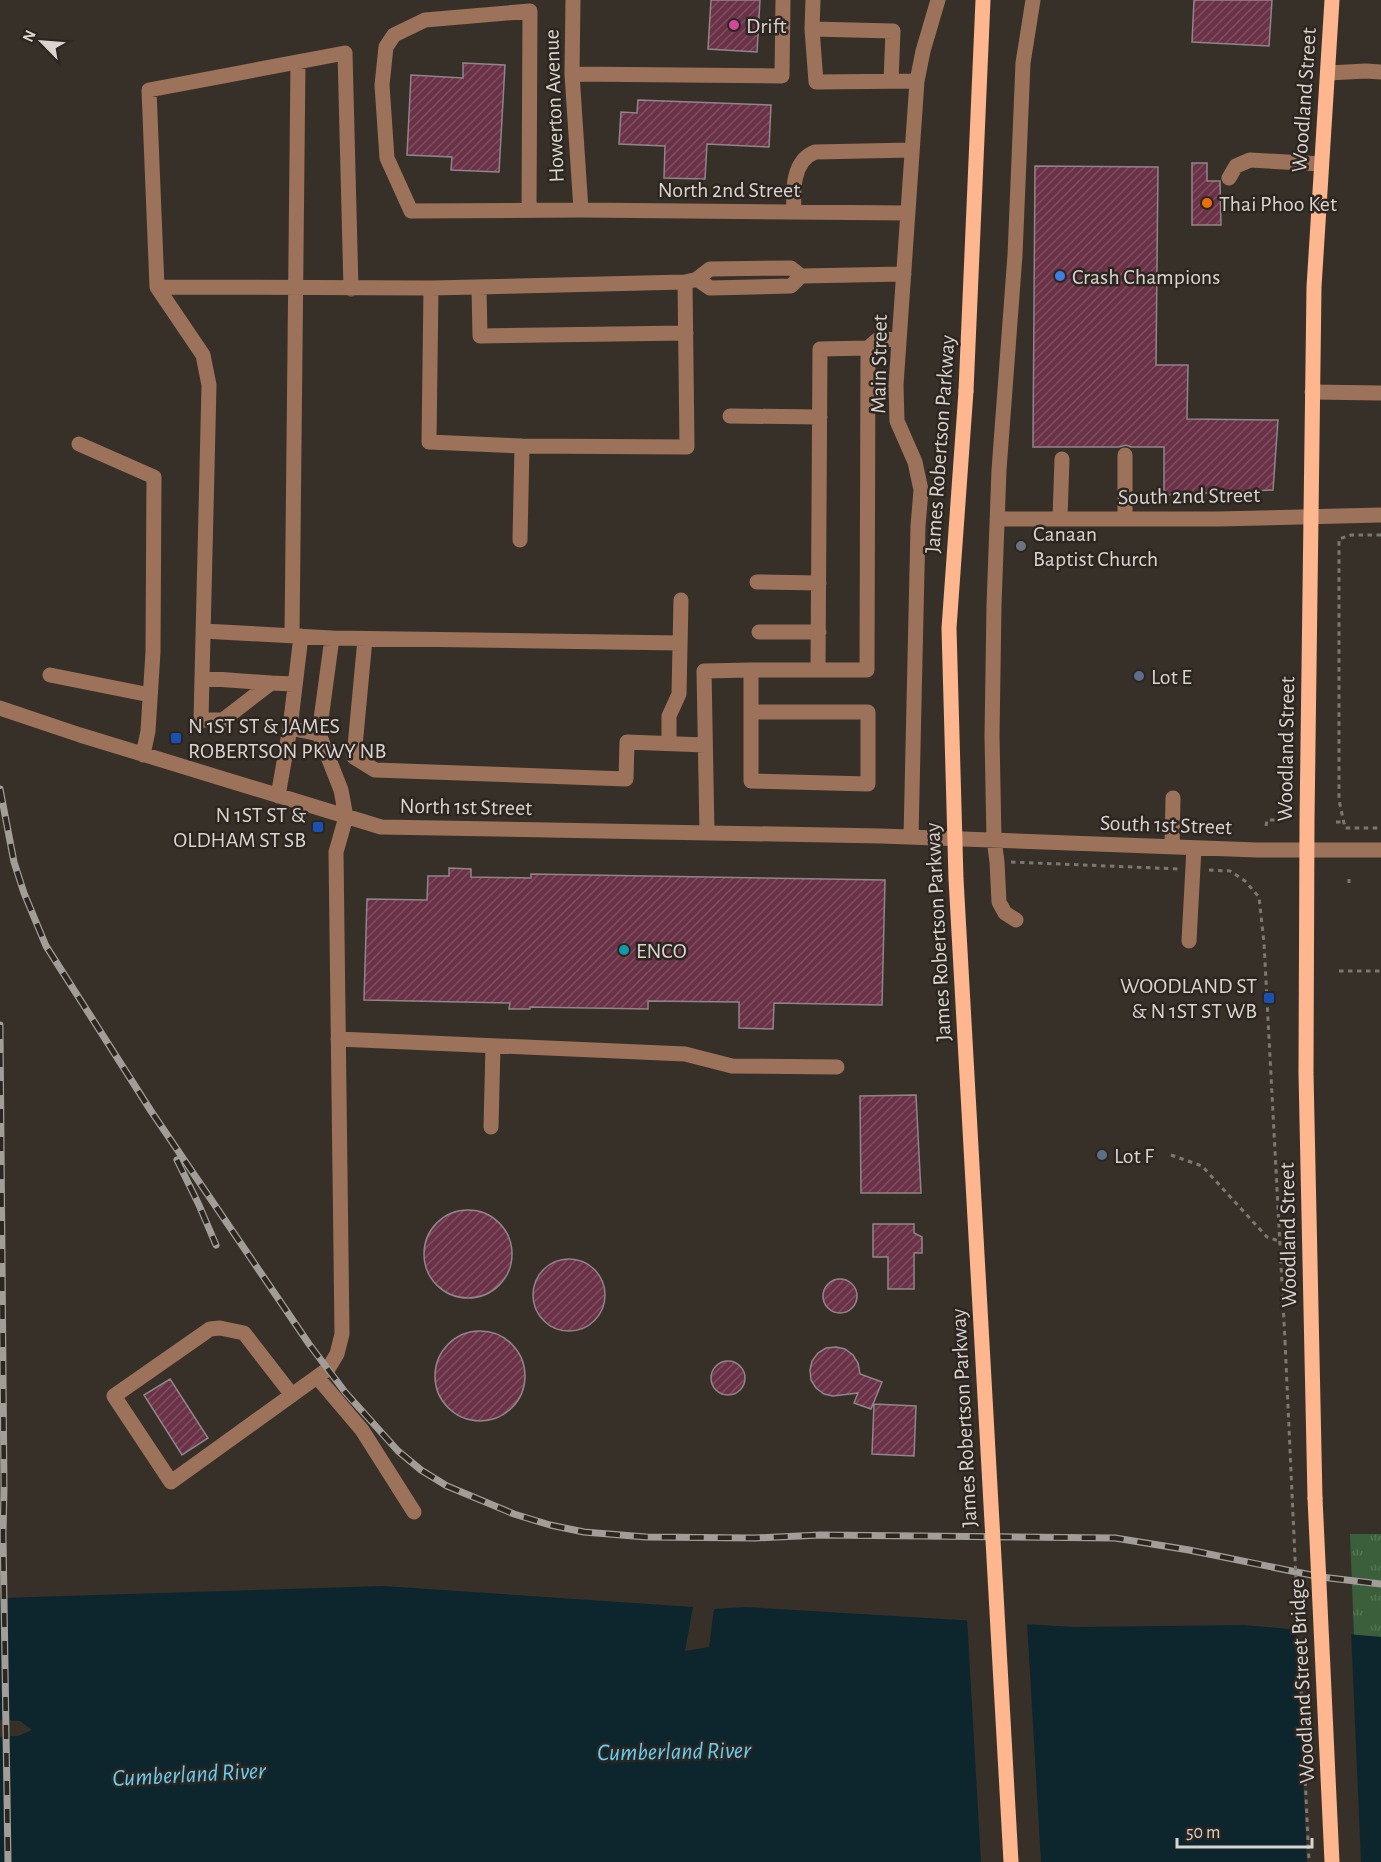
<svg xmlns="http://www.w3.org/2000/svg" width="1381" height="1862" font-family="'Alegreya Sans',sans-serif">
<defs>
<pattern id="grass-tufts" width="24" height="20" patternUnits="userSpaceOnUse" patternTransform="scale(1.5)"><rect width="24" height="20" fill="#3b5f3b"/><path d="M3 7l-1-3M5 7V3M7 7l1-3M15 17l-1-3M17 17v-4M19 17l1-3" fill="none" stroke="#577556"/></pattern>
<pattern id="building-hatch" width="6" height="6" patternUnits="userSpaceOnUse" patternTransform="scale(1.5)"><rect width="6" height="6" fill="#6a3147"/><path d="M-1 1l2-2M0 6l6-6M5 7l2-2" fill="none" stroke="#7f4e60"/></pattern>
</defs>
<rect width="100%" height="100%" fill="#373029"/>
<!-- grass -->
<path fill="url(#grass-tufts)" d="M1350 1534H1381V1637L1354 1635Z"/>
<!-- water -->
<path fill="#0d262e" d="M384 1586 693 1607 685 1651 709 1647 714 1609 746 1607 1075 1627 1244 1625 1381 1637V1862H0V1598Z"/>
<!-- pier -->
<path fill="#373029" d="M967 1618 1027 1622 1041 1862H981Z
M1296 1627 1351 1631 1361 1862H1307Z
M0 1720 20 1721 32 1730 18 1736 0 1737Z"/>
<!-- building -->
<path fill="url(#building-hatch)" stroke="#918589" stroke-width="1.5" d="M711 0H760L757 52 708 49Z
M1194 0H1272L1269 46 1192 42Z
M463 63 505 65 499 172 451 170 452 157 407 155 411 75 463 78Z
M638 100 771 105 769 147 707 144 705 179 664 178 665 146 619 144 621 112 637 113Z
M1192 163H1207V181H1220L1221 225H1192Z
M1035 166 1158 167 1156 365H1188L1187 419 1278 420 1273 490 1164 495V447H1131L1126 445 1119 447H1033Z
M449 868 471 869V877L531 878V874L885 880 882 1005 774 1003 773 1029 739 1028V1002L648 1001V1009L530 1007V1009H509L510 1003 364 1000 367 899 427 900 428 876H449Z
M916 1095 921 1193H861L860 1096Z
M424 1254a44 44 0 1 1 88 0a44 44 0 1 1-88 0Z
M873 1224H914V1233L922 1237V1253H914V1289H888V1257H873Z
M533 1295a36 36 0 1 1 72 0a36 36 0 1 1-72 0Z
M823 1296a17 17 0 1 1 34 0a17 17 0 1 1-34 0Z
M435 1376a45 45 0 1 1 90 0a45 45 0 1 1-90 0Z
M836 1347 845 1349 853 1355 858 1363 860 1374 882 1382 871 1409 854 1403 858 1393 833 1396 824 1394 816 1388 811 1380 810 1370 812 1361 818 1353 826 1348Z
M711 1378a17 17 0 1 1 34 0a17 17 0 1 1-34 0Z
M170 1379 208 1438 182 1455 144 1395Z
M874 1404 916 1406 914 1456 872 1454Z"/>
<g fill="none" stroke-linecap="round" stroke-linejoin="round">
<!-- path -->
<path stroke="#7d7772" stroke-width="3" stroke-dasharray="4.5 4.5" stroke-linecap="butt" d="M1381 535H1351L1339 539V800L1345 828H1381
M1336 822H1343
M1266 826 1267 820H1275
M1011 862 1179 869
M1209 870 1230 871 1245 881 1259 897 1264 943 1285 1341
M1349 879V883
M1339 971H1381
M1171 1155 1202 1166 1267 1237 1279 1241"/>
<!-- minor -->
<path stroke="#9d725a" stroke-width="15" d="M573 0 572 74 581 210
M813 0 812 29 893 31 891 81
M812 29 816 82 917 81
M1328 73 1366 71 1381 72
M572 74 782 76 783 0
M1229 178 1236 166 1250 160 1321 164
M529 210 530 11 425 20 394 35 386 47 382 85 387 158 411 211 581 210 908 213
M794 212C793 191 792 161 815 152L912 150
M801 276 791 286 710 288 697 279 710 269 791 268 801 276 904 274
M157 287 431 288 429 442 522 446 687 447 685 282
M431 288 685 282 694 280
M479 288 480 336 686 333
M868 348 877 340 899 339
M1312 392 1381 393
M730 416 820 417
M79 444 154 477 153 652 148 731 143 755
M1060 518 1062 459
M997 519H1218L1381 515
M1125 519V455
M520 540 522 446
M757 582 819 583
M203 631 332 638 680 643
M759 632H819
M292 636 298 62
M365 639 354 757 375 770 626 779 627 742 705 745
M751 670H867L868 348 820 349 818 670
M50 675 150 695
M202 678 271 683
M294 684 271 683 223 720H201L209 385 203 355 157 287 149 90 345 53 351 289
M0 708 80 735 381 827 881 836 1257 850H1381
M290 728 319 734
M669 743V716L679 694 681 600
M278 796 290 728 301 636
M707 833 704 671 751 670V781L868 784V712H751
M911 837 918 526 921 490 915 462 897 421 896 385 917 81 923 51 938 0
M1172 847 1173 798
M1016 920 1005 913 999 902 997 862 994 839 992 736 994 605 999 470 1015 255 1023 63 1033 0
M1189 941 1194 848
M338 1039 685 1054 732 1066 837 1067
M491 1127 493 1046
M317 1377 362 1430 414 1512
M292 1395 244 1333 220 1328 210 1329 114 1396 171 1482 328 1369 337 1354 342 1334 336 852 346 817 341 790 319 734 332 638"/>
<!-- major -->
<path stroke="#fdb68e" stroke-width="15" d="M966 391 983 0
M1315 1498 1306 1073 1307 821 1314 287 1332 0"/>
<defs>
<path id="rail" d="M0 789 14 862 24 893 46 946 151 1111 309 1344 345 1392 398 1451 421 1470 447 1486 514 1514 550 1525 584 1532 646 1537 755 1538 820 1535 1115 1538 1189 1550 1321 1577 1381 1584
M0 1025 4 1489 3 1535 8 1862
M177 1160 199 1205 216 1245"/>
</defs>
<!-- rail casing -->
<use href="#rail" stroke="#a29d98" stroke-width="7"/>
<!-- rail -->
<use href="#rail" stroke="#2d2620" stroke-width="4.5" stroke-dasharray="14" stroke-linecap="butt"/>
<!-- path-bridge -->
<path stroke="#7d7772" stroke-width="3" stroke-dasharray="4.5 4.5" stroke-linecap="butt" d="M1285 1341 1309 1862"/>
<!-- major-bridge -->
<path stroke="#fdb68e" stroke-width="15" d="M966 391 949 628 956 879 1011 1862
M1315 1498 1332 1862"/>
</g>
<!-- markers -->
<circle fill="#d1479c" stroke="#2d2620" stroke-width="2" cx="734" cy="25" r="6"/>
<circle fill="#e8710a" stroke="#2d2620" stroke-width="2" cx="1207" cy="203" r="6"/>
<circle fill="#3f7fe0" stroke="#2d2620" stroke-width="2" cx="1060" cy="276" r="6"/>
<circle fill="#6b7280" stroke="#2d2620" stroke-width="2" cx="1021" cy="546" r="6"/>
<g fill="#5c6f8a" stroke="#2d2620" stroke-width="2">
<circle cx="1139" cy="676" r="6"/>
<circle cx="1102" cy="1155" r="6"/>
</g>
<g fill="#1a4fb4" stroke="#2d2620" stroke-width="2">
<rect x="170" y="732" width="12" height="12" rx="3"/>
<rect x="312" y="821" width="12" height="12" rx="3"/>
<rect x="1263" y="992" width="12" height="12" rx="3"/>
</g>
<circle fill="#0f9aa8" stroke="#2d2620" stroke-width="2" cx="624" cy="950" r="6"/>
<g text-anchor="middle" stroke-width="5" stroke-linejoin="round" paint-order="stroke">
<!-- poi labels -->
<g font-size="22" fill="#d9d4d0" stroke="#2d2620" text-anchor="start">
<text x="746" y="33">Drift</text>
<text x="1219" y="211">Thai Phoo Ket</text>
<text x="1072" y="284">Crash Champions</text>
<text x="1033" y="541">Canaan<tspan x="1033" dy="25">Baptist Church</tspan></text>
<text x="1151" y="684">Lot E</text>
<text x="188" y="733">N 1ST ST &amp; JAMES<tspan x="188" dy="25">ROBERTSON PKWY NB</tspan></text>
<text x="306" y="822" text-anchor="end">N 1ST ST &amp;<tspan x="306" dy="25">OLDHAM ST SB</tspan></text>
<text x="636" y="958">ENCO</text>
<text x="1257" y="993" text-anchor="end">WOODLAND ST<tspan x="1257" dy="25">&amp; N 1ST ST WB</tspan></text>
<text x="1114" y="1163">Lot F</text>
</g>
<!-- street labels -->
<g font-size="22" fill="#d9d4d0" stroke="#2d2620">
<text transform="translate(1303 100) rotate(-86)" y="8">Woodland Street</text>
<text transform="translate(553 106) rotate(-92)" y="8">Howerton Avenue</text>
<text x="729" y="197">North 2nd Street</text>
<text transform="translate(878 364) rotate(-89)" y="8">Main Street</text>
<text transform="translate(939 444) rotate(-86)" y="8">James Robertson Parkway</text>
<text transform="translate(1189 495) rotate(-1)" y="8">South 2nd Street</text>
<text transform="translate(1285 749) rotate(-89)" y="8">Woodland Street</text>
<text transform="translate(466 806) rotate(1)" y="8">North 1st Street</text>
<text transform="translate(1166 824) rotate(2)" y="8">South 1st Street</text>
<text transform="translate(937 932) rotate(-93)" y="8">James Robertson Parkway</text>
<text transform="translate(1287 1235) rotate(-91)" y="8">Woodland Street</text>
<text transform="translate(963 1418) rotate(-93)" y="8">James Robertson Parkway</text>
<text transform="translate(1301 1681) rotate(-93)" y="8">Woodland Street Bridge</text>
</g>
<!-- water labels -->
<g font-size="24" font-style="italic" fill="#62d1f8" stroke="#2d2620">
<text transform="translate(674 1751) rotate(-1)" y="8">Cumberland River</text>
<text transform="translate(189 1774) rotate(-3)" y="8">Cumberland River</text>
</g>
</g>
<!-- north arrow -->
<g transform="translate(42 42) rotate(295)" stroke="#2d2620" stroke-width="4.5" paint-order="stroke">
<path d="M0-4.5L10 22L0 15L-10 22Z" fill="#d9d4d0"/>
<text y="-9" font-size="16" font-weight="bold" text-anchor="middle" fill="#d9d4d0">N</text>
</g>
<!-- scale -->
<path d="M1177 1838v9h135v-9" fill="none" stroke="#d9d4d0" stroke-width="3"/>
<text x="1186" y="1838" font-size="18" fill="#d9d4d0" stroke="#2d2620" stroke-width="4.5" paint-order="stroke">50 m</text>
</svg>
